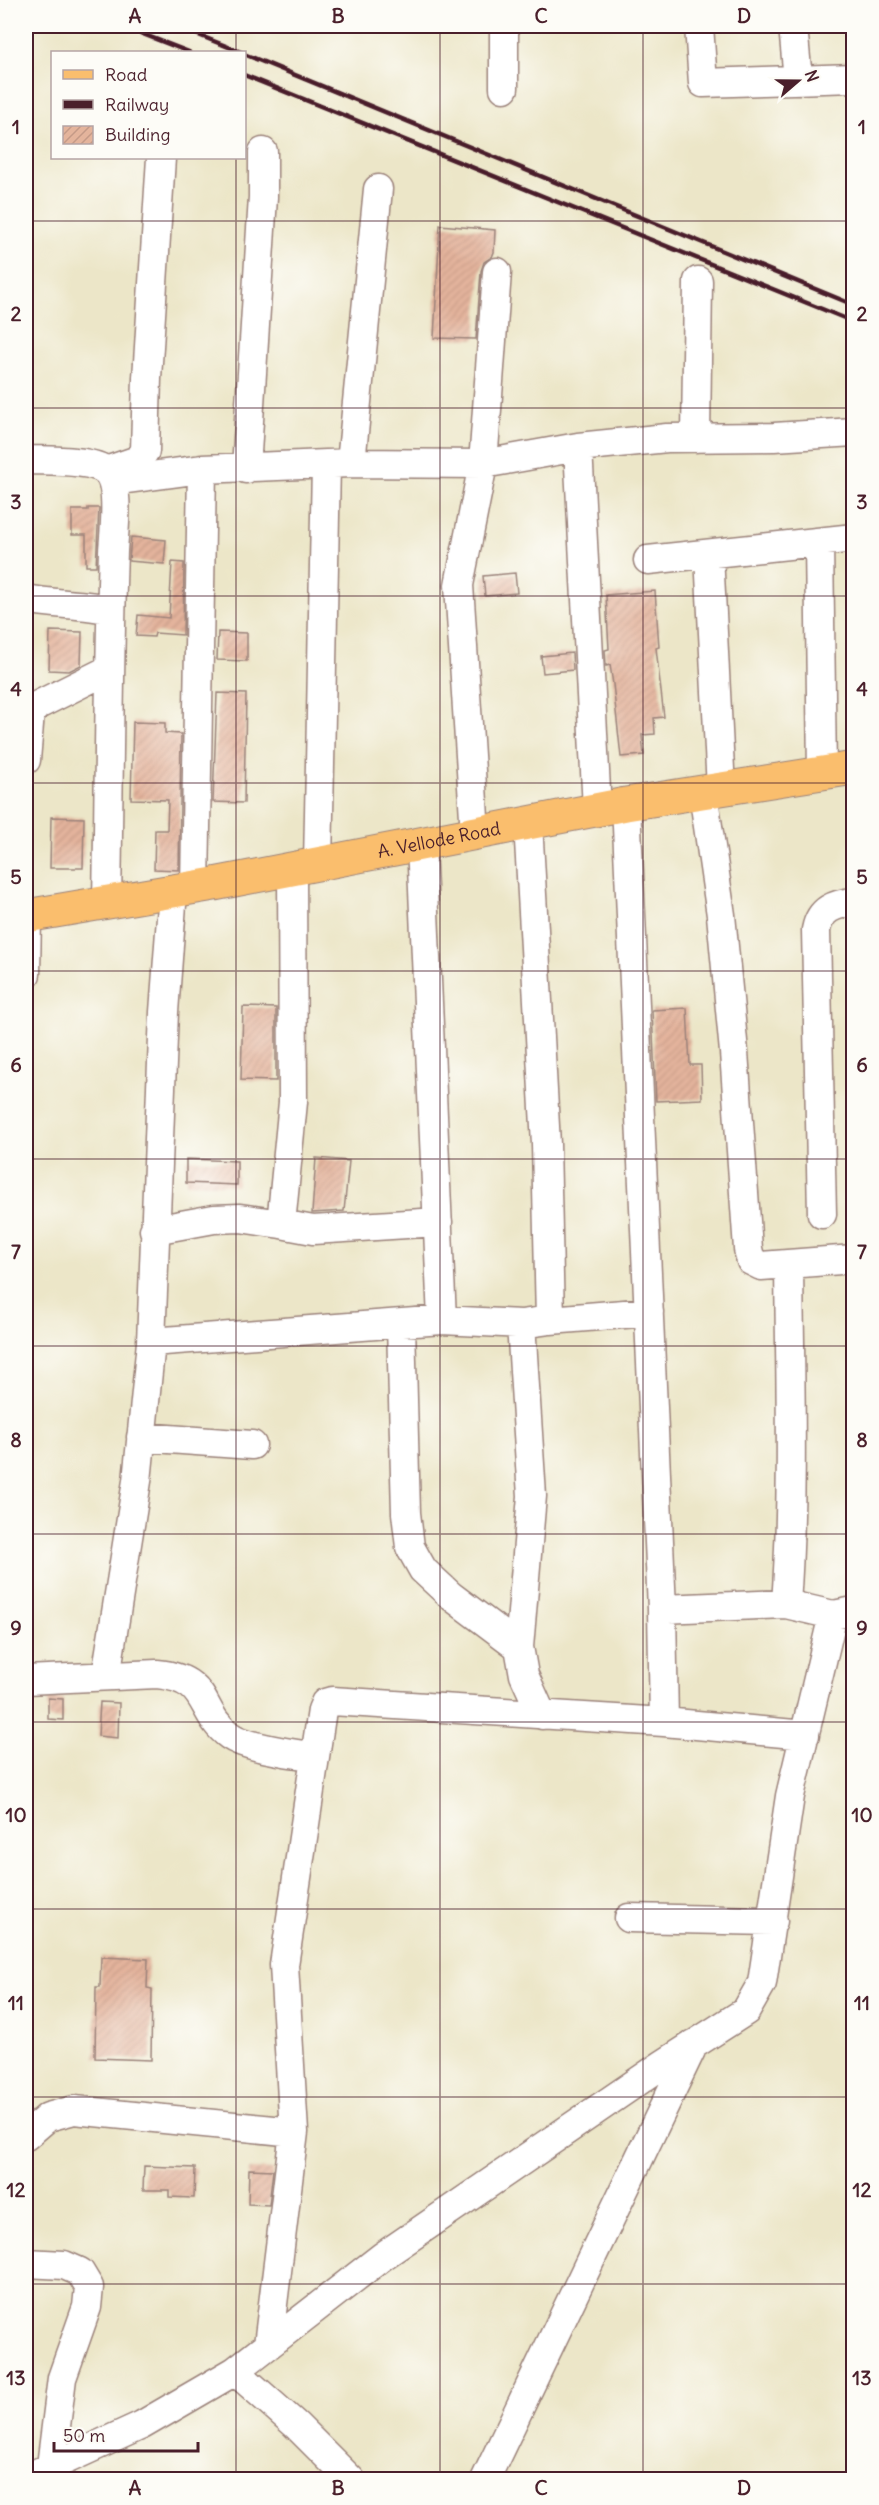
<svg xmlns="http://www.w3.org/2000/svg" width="879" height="2505" font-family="Delius,sans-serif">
<defs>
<pattern id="building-hatch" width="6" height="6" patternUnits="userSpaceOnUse" patternTransform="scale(1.5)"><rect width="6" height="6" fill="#e4b49c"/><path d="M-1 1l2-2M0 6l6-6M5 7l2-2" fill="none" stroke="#c59a87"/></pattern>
</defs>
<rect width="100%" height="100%" fill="#fdfcf7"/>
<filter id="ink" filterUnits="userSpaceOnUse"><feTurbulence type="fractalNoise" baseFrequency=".0167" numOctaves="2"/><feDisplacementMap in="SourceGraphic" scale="12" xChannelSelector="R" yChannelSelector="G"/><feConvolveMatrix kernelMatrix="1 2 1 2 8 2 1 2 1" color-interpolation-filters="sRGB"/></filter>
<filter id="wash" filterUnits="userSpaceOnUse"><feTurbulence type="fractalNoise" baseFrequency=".008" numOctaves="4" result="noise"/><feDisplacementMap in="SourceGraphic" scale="24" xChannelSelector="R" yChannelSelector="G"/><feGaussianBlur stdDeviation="1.35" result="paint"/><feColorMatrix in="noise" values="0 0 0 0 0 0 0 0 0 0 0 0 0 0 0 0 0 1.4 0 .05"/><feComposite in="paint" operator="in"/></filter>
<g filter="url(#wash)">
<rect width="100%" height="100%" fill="#ece6c8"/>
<g id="blocks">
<!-- building -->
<path fill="url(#building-hatch)" d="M440 225 495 230 494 252 492 257 484 262 481 271 476 339 434 338Z
M88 508H99L96 566H86V535H72V510H88Z
M131 537 166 540 164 564 129 561Z
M172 562 184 563 183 635 155 633 154 637 136 636 138 615 169 618Z
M515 573 517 593 485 596 483 576Z
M655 591 659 647 656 648 664 717 654 718 655 734 642 735 644 755 621 757 613 684 610 665 606 666 605 650 609 649 606 595Z
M50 631 82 632 81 665 69 671 49 670Z
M218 632 247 633V661L217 660Z
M572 653 573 670 543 673 541 656Z
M217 693 246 694 244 803 213 802Z
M133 722 165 723V733L181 734 179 870 154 869 155 830H167L168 800 131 799Z
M51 817 84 818 83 868H50Z
M243 1007 276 1008V1081L241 1080Z
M687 1008 690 1065H701L702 1099 656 1101 652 1010Z
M316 1158 349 1161 344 1211 312 1213Z
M186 1159 237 1161V1185L186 1183Z
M48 1698 63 1699V1720L48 1719Z
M100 1702 119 1703 118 1738 98 1736Z
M101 1957 148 1959 147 1988 152 1989 151 2060 95 2058 96 1987H100Z
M144 2166 195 2168 194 2198 169 2197V2190H143Z
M249 2169 273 2170 269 2205 248 2204Z"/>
</g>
</g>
<g filter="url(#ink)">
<use href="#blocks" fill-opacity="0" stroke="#9b827a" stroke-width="1.5"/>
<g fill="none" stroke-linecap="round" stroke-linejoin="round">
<defs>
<path id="minor" d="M504 26V88
M699 26 703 83 854 78
M793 26 798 80
M696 438 698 281
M578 447 597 809
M26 460C45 461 92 459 106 471 121 485 114 531 113 551 109 668 109 786 107 903
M351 463 378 189
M246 469 263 197V152
M106 471 138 460 145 451 147 378 161 158
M113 481 202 469 351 463 483 464 578 447 667 438 774 437 854 432
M819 542 822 773
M709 555 721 789
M648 560 854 538
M26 599C54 605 83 603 111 610
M26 760 30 713 38 705 110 669
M703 792 721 915 734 1052 748 1249 751 1261 761 1266 854 1259
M626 804 662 1609 664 1722
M528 823 546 1144 550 1320 521 1324 532 1496 519 1647 524 1675 542 1715
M475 833 459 585 483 464 497 272
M421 844 442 1320
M318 864 326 465
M195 888 202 469
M26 910 27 915 26 974
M822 1214 816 930C820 909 834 904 854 902
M281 1224 313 1230 438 1222
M154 1230 214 1219 240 1218 281 1224 293 1102 292 869
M789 1264C790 1377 794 1491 786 1604L833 1615
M550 1320 649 1312
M401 1324 406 1513 410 1547 423 1570 451 1596 519 1647
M151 1342 442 1320 521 1324
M141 1437 252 1445
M662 1609 786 1604
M106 1676 137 1481 151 1342 164 1012 173 891
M26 1680 157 1674C212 1679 197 1712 230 1736 247 1748 294 1753 315 1757
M629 1918 773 1921
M26 2136 48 2117 74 2110 294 2132
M26 2263 64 2265 80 2272 89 2287 87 2307 62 2378 51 2466
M268 2345 294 2132 284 1965 322 1710 325 1703 332 1701 664 1722 805 1735
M235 2371 296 2425 351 2480
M26 2478 142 2425 235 2371 383 2256 662 2065 746 2011 762 1983 790 1796 833 1615 854 1611
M485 2480 694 2044"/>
<g id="major">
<path id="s1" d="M26 916 214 884 626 804 854 768"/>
</g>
</defs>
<!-- minor casing -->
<use href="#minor" stroke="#9b827a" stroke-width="31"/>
<!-- major casing -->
<use href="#major" stroke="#9b827a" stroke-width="35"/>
<!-- minor -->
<use href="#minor" stroke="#fff" stroke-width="28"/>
<!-- major -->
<use href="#major" stroke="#fabe6d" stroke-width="33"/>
<!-- rail -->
<path stroke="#4a1f2b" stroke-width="4.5" d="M122 26 189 52
M176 26 241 52
M244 54 854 305
M244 75 854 322"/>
</g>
</g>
<!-- grid -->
<path fill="none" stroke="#4a1f2b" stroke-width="1.5" stroke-opacity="0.55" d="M236 26V52M440 26V2480M643 26V2480M236 158V2480M26 221H854M26 408H854M26 596H854M26 783H854M26 971H854M26 1159H854M26 1346H854M26 1534H854M26 1722H854M26 1909H854M26 2097H854M26 2284H854"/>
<g text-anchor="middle" stroke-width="4.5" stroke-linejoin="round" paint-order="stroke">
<!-- street labels -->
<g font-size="18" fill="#4a1f2b" stroke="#fdfcf7">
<text dy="6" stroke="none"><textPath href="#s1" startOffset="420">A. Vellode Road</textPath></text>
</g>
</g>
<!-- margin -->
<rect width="879" height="2505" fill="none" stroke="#fdfcf7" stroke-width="66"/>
<!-- legend -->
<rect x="51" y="51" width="195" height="108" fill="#fdfcf7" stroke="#b5a4a5" stroke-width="1.5"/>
<rect x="63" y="70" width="30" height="9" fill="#fabe6d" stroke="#b5a4a5" stroke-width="1.5"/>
<text x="105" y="81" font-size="18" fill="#4a1f2b">Road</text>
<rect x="63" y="100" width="30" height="9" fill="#4a1f2b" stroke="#b5a4a5" stroke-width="1.5"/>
<text x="105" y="111" font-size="18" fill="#4a1f2b">Railway</text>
<rect x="63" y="126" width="30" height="18" fill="url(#building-hatch)" stroke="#b5a4a5" stroke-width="1.5"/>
<text x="105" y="141" font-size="18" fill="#4a1f2b">Building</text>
<!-- north arrow -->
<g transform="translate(798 81) rotate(70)" stroke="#fdfcf7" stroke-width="4.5" paint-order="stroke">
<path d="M0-4.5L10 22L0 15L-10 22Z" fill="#4a1f2b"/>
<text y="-9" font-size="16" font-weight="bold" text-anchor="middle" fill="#4a1f2b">N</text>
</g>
<!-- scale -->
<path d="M54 2442v9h144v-9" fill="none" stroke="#4a1f2b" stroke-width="3"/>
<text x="63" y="2442" font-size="18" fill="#4a1f2b" stroke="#fdfcf7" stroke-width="4.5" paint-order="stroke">50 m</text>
<rect x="33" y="33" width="813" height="2439" fill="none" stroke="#4a1f2b" stroke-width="2"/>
<g font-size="20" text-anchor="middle" font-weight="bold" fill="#4a1f2b">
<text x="135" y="23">A</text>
<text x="338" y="23">B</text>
<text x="541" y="23">C</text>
<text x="744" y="23">D</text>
<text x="16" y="134">1</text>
<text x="862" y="134">1</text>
<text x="16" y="321">2</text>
<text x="862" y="321">2</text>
<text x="16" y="509">3</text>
<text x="862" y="509">3</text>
<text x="16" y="696">4</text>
<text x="862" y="696">4</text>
<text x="16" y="884">5</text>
<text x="862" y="884">5</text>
<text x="16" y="1072">6</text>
<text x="862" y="1072">6</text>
<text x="16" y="1259">7</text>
<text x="862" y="1259">7</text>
<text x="16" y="1447">8</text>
<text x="862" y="1447">8</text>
<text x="16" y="1635">9</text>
<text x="862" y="1635">9</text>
<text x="16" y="1822">10</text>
<text x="862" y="1822">10</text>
<text x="16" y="2010">11</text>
<text x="862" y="2010">11</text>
<text x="16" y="2197">12</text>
<text x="862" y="2197">12</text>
<text x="16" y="2385">13</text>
<text x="862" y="2385">13</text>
<text x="135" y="2495">A</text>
<text x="338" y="2495">B</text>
<text x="541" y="2495">C</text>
<text x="744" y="2495">D</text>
</g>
</svg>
